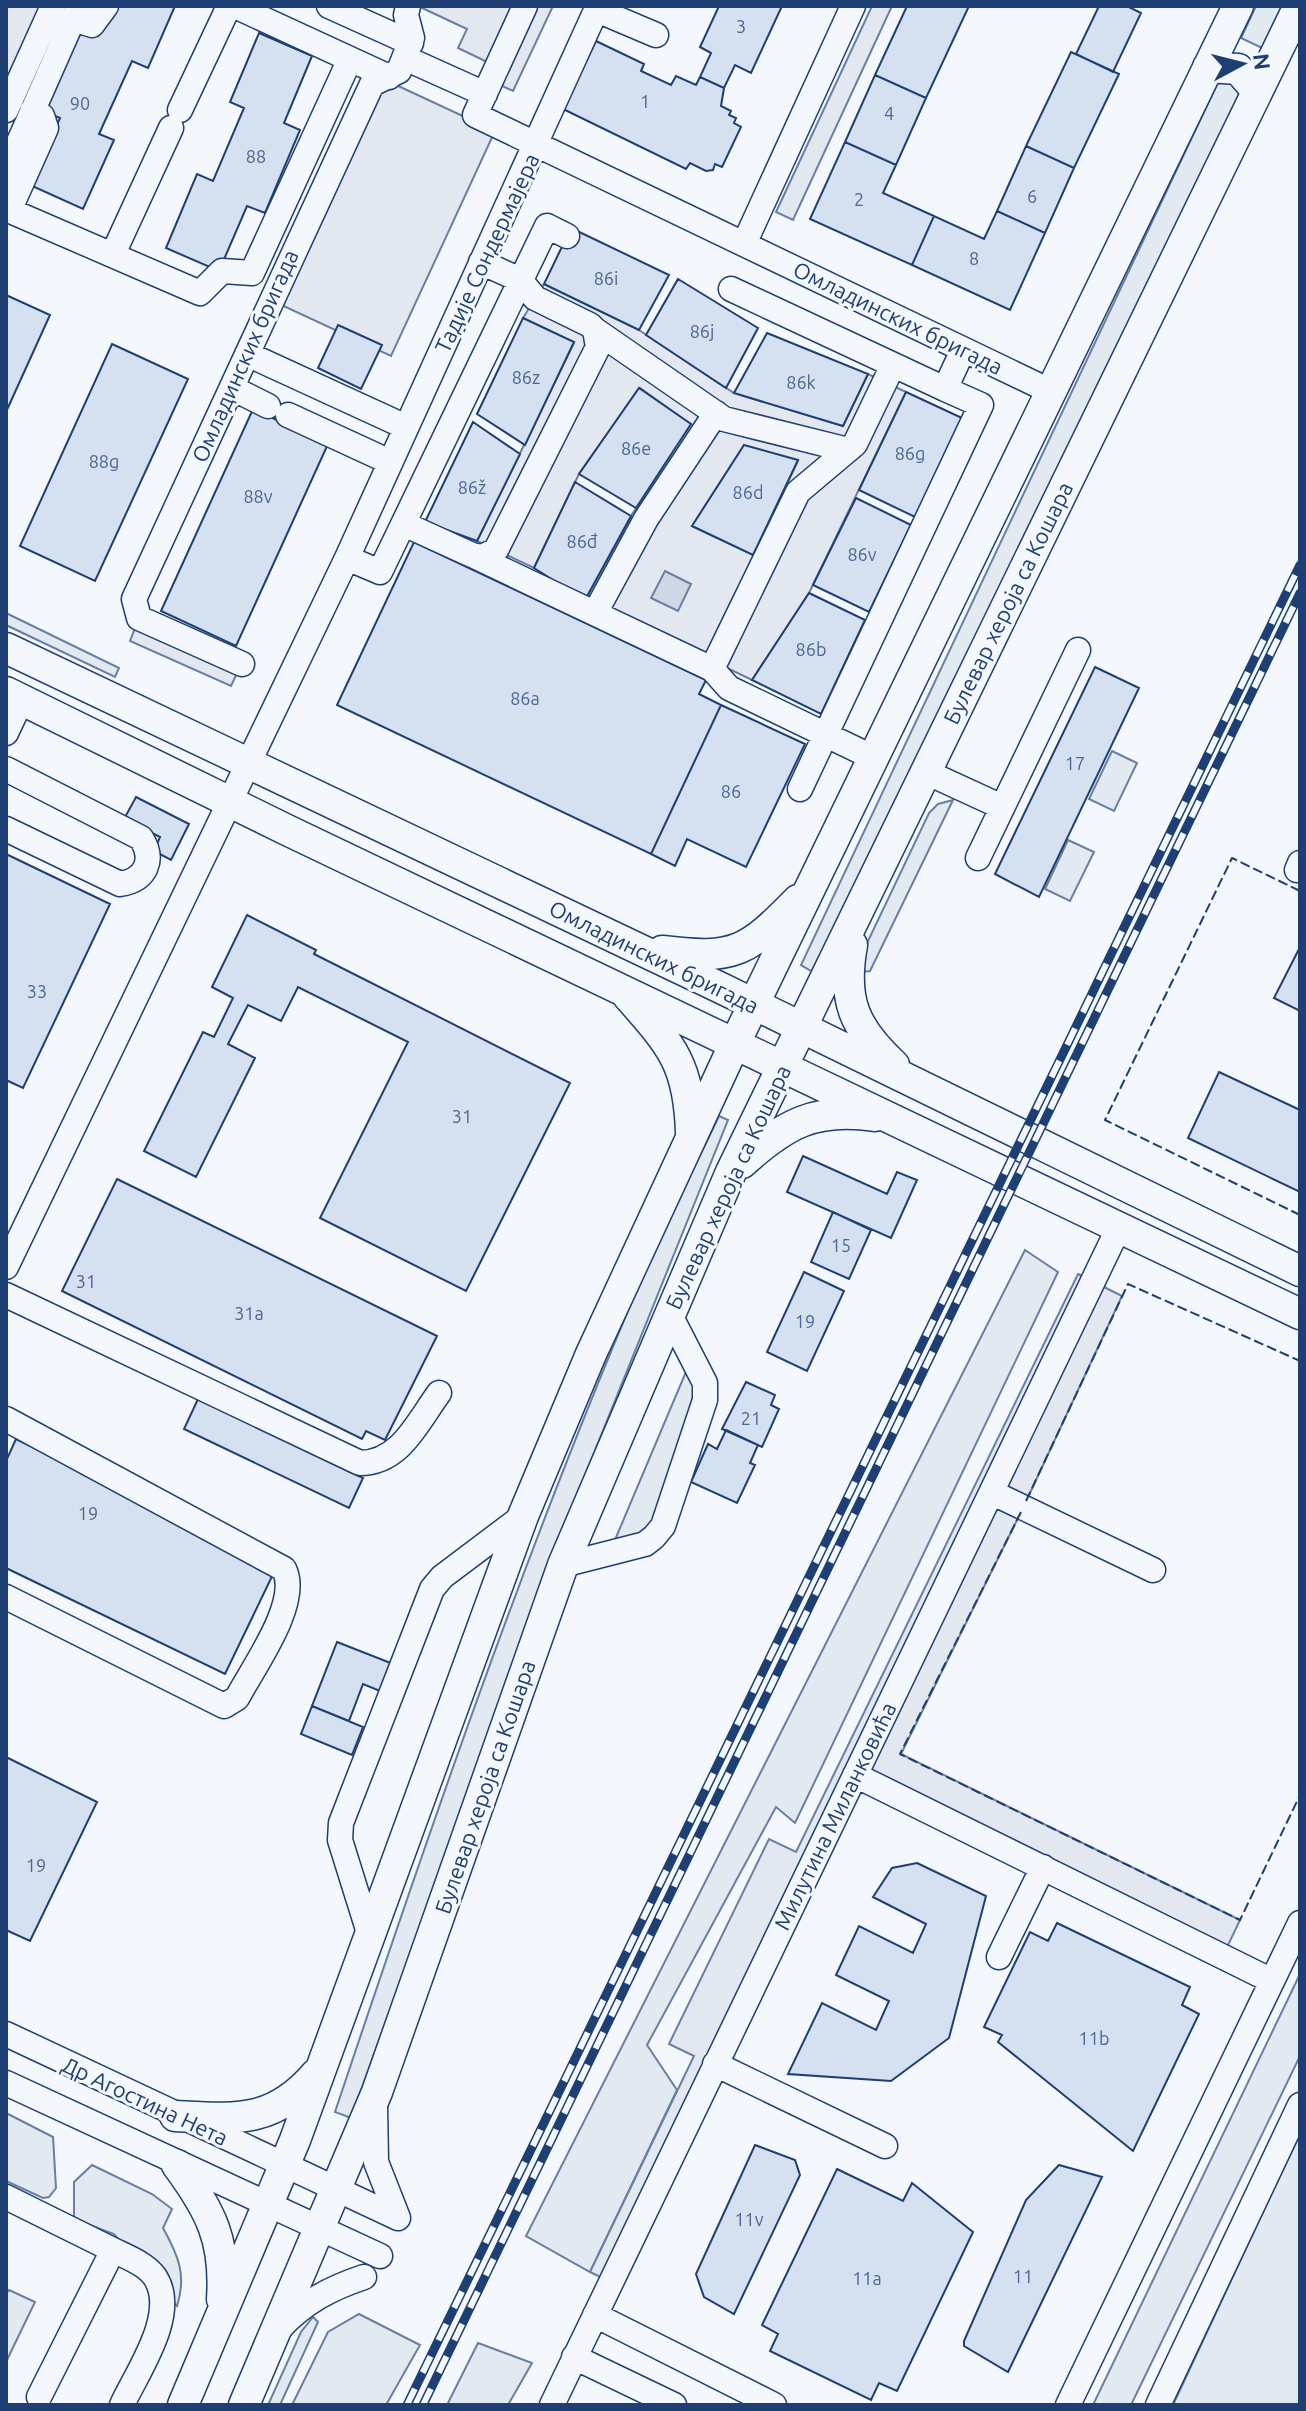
<svg xmlns="http://www.w3.org/2000/svg" width="1306" height="2411" font-family="Ubuntu,sans-serif">
<rect width="100%" height="100%" fill="#f4f7fb"/>
<!-- green -->
<path fill="#e3e9f0" stroke="#687fa3" stroke-width="2" d="M1256 6H1282L1262 48 1241 38Z
M1221 76 1244 87 818 975 801 965Z
M6 613 119 668 115 677 6 625Z
M1112 751 1137 763 1114 811 1089 799Z
M953 800 870 971 861 972 868 941 929 813 938 804Z
M1068 840 1094 852 1070 901 1045 889Z
M719 1116 728 1120 563 1530 351 2118 335 2112C429 1831 525 1552 641 1280 664 1224 693 1171 719 1116Z
M1025 1250 1058 1272 795 1823 776 1807 647 2045 677 2090 590 2272 526 2236Z
M688 1367 698 1396 660 1517 638 1537 612 1547Z
M1300 1974V2056L1131 2405H1093Z
M6 2113 53 2137 56 2188 49 2197 43 2198 6 2181Z
M1300 2133V2405H1173Z
M92 2165 152 2194 172 2209 163 2228C178 2255 187 2275 177 2306L114 2234 74 2219V2182Z
M9 2290 35 2302 6 2362V2294Z
M359 2314 420 2345 386 2405H292L328 2332Z
M313 2317 318 2322 280 2405H268L301 2332Z
M478 2343 532 2363 508 2405H447Z"/>
<!-- parking -->
<path fill="#e3e8f0" stroke="#687fa3" stroke-width="2" fill-rule="evenodd" d="M6 6H45L6 91Z
M418 6H553L513 91 500 85 506 71 458 48 467 29Z
M872 6H892L793 220 776 212Z
M366 71 495 131 391 356 262 296Z
M544 284 639 330 734 393 843 426 868 374 906 392 809 593 752 680 585 600 631 516 690 424 640 388 579 474 534 568 477 541 574 343 523 318ZM744 446 798 461 753 555 692 526Z
M137 623 239 669 231 686 130 641Z
M1078 1274 1122 1296 1023 1508 901 1754 1240 1920 1221 1960 862 1787 621 2287 590 2272 694 2056 669 2044 769 1839 796 1852Z"/>
<!-- water -->
<path fill="#cfd7e4" stroke="#687fa3" stroke-width="2" d="M665 571 691 584 678 611 651 598Z"/>
<!-- building -->
<path fill="#d5e0f0" stroke="#1d3f73" stroke-width="2" d="M111 6H175L148 68 132 61 99 134 114 140 83 209 30 185 60 118 44 111 81 28 98 36Z
M719 6H782L751 73 735 65 724 88 700 77 711 53 700 47Z
M907 6H969L926 98 875 75Z
M1099 6H1127L1141 13 1113 72 1076 54Z
M259 33 312 56 284 123 300 130 265 213 247 206 219 271 166 248 197 174 213 181 244 108 230 102Z
M596 41 644 64 641 71 671 85 676 76 696 85 700 77 724 88 721 106 731 111 729 115 736 118 734 123 741 127 722 167 715 164 713 170 706 171 690 163 686 169 563 109Z
M1071 52 1119 74 1074 168 1026 146Z
M875 75 926 98 896 165 845 142Z
M845 142 896 165 883 193 934 216 912 265 810 219Z
M1026 146 1074 168 1045 233 997 211Z
M997 211 1045 233 1010 310 912 265 934 216 984 239Z
M571 228 669 275 639 330 544 284Z
M678 279 758 328 726 388 646 335Z
M6 295 50 315 6 412Z
M523 318 574 342 525 445 477 414Z
M338 325 382 345 361 389 318 368Z
M767 333 868 374 843 426 734 393Z
M112 344 188 379 95 581 20 546Z
M639 388 691 424 636 508 579 474Z
M906 392 962 418 915 517 859 490Z
M253 409 328 444 236 646 161 611Z
M473 422 520 454 477 541 425 522Z
M744 445 798 460 753 555 692 526Z
M575 482 631 516 585 600 534 568Z
M856 498 911 525 869 612 813 585Z
M414 542 706 680 699 694 721 705 651 854 337 705Z
M809 593 865 620 821 714 752 680Z
M1095 667 1139 688 1039 897 995 874Z
M721 705 805 744 746 867 687 839 675 866 651 854Z
M136 797 189 824 171 860 154 851 160 837 124 819Z
M6 854 110 904 23 1088 6 1080Z
M247 915 316 950 314 954 570 1083 466 1291 320 1218 408 1042 298 987 281 1021 248 1005 228 1044 255 1058 196 1177 144 1151 203 1032 214 1037 233 998 212 987Z
M1300 947V1011L1274 998Z
M1219 1072 1300 1110V1192L1188 1138Z
M803 1156 887 1194 897 1172 917 1180 891 1238 787 1192Z
M117 1179 437 1336 385 1440 366 1431 362 1439 62 1291Z
M833 1212 871 1230 849 1279 811 1262Z
M804 1272 844 1291 807 1371 767 1352Z
M746 1382 775 1395 771 1405 779 1409 762 1447 722 1429Z
M198 1399 363 1478 349 1508 184 1429Z
M726 1430 758 1445 750 1463 755 1465 737 1503 691 1482 708 1444 717 1449Z
M16 1439 277 1566 225 1674 6 1568V1461Z
M337 1642 401 1667 390 1695 363 1684 349 1721 312 1706Z
M312 1706 363 1727 352 1755 301 1734Z
M6 1757 97 1802 30 1941 6 1930Z
M917 1863 986 1896 949 2038 891 2081 788 2074 822 2003 876 2030 889 2001 836 1975 859 1926 913 1953 926 1924 873 1897 892 1868Z
M1057 1923 1190 1987 1182 2005 1199 2014 1133 2151 998 2042 1002 2035 984 2027 1030 1932 1048 1941Z
M755 2145 795 2160 800 2175 734 2314 704 2297 696 2274Z
M1059 2165 1102 2177 1008 2372 964 2346V2341L1026 2200Z
M837 2169 903 2201 912 2183 973 2232 897 2391 879 2383 871 2400 770 2351 778 2334 762 2325Z"/>
<g fill="none" stroke-linecap="round" stroke-linejoin="round">
<defs>
<path id="minor" d="M235 6 389 77
M329 6 411 43
M525 6 475 115 1052 392
M597 10 656 35
M73 19 92 25 106 6
M405 58 485 94
M6 110 53 6
M180 110 229 6
M6 171 79 6
M6 209 200 293 222 271 252 273 350 59
M9 211 46 128 42 116 32 111
M744 244 853 6
M113 254 171 128
M731 289 945 389
M595 330 724 419 848 450
M247 354 406 427
M232 388 268 406
M288 415 390 462
M404 524 472 555 482 557 496 550 598 347 595 330 590 325 535 298 520 280 481 262
M472 555 712 669 729 688 874 758
M347 558 380 572 547 226 567 236
M595 613 646 519 716 413
M242 664 139 618 134 599 372 84 399 71 412 38 406 15 408 6
M712 669 798 492 855 444 893 365
M6 733 22 699
M6 769 141 838C155 860 146 880 120 884L6 829
M926 772 1002 807
M800 789 981 405 945 389 963 350
M978 858 1078 650
M1297 870 1300 863
M6 1267 347 558 598 6
M6 1295 360 1463C400 1463 417 1423 439 1393
M6 1419 284 1569C301 1602 254 1666 237 1698L224 1706 6 1597
M993 1493 1153 1570
M563 1565 645 1544 654 1537 663 1526 705 1400V1383L669 1313
M855 1775 1272 1981
M370 1936 340 1840 341 1823 432 1589 442 1577 523 1516
M999 1957 1043 1867
M6 2034 398 2218
M715 2064 885 2146
M6 2083 380 2256
M375 2105 376 2162 398 2218
M6 2197 113 2250 39 2397
M113 2250C127 2257 146 2264 155 2277 179 2314 137 2372 122 2405
M595 2315 774 2405
M280 2328C304 2302 331 2288 364 2277
M574 2357 674 2405
M552 2405 1119 1227
M1068 2405 1300 1923
M1158 2405 1300 2105"/>
<path id="major" d="M1208 67 1238 69 1257 91
M6 648 723 989 1300 1271
M6 692 289 831 1300 1314
M852 945C842 1000 854 1028 894 1065
M662 951C735 960 747 952 798 900
M628 996C672 1046 689 1064 691 1133
M742 1163C785 1124 815 1107 875 1116
M175 2116C236 2119 273 2124 316 2074
M177 2165C211 2211 226 2241 222 2299
M183 2405 295 2140 523 1516 591 1354 735 1043 1238 6
M244 2405 377 2092 563 1565 731 1172 1299 6"/>
</defs>
<!-- minor casing -->
<use href="#minor" stroke="#1d3f73" stroke-width="27"/>
<!-- major casing -->
<use href="#major" stroke="#1d3f73" stroke-width="33"/>
<!-- minor -->
<use href="#minor" stroke="#f4f7fb" stroke-width="24"/>
<!-- major -->
<use href="#major" stroke="#f4f7fb" stroke-width="30"/>
<defs>
<path id="rail" d="M407 2405 1300 565
M423 2405 1300 593"/>
</defs>
<!-- rail casing -->
<use href="#rail" stroke="#1d3f73" stroke-width="9"/>
<!-- rail -->
<use href="#rail" stroke="#f4f7fb" stroke-width="6" stroke-dasharray="18" stroke-linecap="butt"/>
<!-- fence -->
<path stroke="#1d3f73" stroke-width="2" stroke-dasharray="10 4" stroke-linecap="butt" d="M1300 891 1232 858 1105 1120 1300 1215
M1026 1501 1128 1284 1300 1361
M1021 1512 900 1754 1240 1920 1300 1795"/>
</g>
<g text-anchor="middle" stroke-width="6" stroke-linejoin="round" paint-order="stroke">
<!-- number labels -->
<g font-size="18" fill="#4b6792">
<text x="741" y="33">3</text>
<text x="645" y="108">1</text>
<text x="80" y="110">90</text>
<text x="889" y="120">4</text>
<text x="256" y="163">88</text>
<text x="1032" y="203">6</text>
<text x="859" y="206">2</text>
<text x="974" y="265">8</text>
<text x="606" y="285">86i</text>
<text x="702" y="338">86j</text>
<text x="526" y="384">86z</text>
<text x="801" y="389">86k</text>
<text x="636" y="455">86e</text>
<text x="910" y="460">86g</text>
<text x="104" y="468">88g</text>
<text x="472" y="494">86ž</text>
<text x="748" y="499">86d</text>
<text x="258" y="503">88v</text>
<text x="582" y="548">86đ</text>
<text x="862" y="561">86v</text>
<text x="811" y="656">86b</text>
<text x="525" y="705">86a</text>
<text x="1075" y="770">17</text>
<text x="731" y="798">86</text>
<text x="37" y="998">33</text>
<text x="462" y="1123">31</text>
<text x="841" y="1252">15</text>
<text x="86" y="1288">31</text>
<text x="249" y="1320">31a</text>
<text x="805" y="1328">19</text>
<text x="751" y="1425">21</text>
<text x="88" y="1520">19</text>
<text x="36" y="1872">19</text>
<text x="1094" y="2045">11b</text>
<text x="749" y="2226">11v</text>
<text x="1023" y="2283">11</text>
<text x="867" y="2285">11a</text>
</g>
<!-- street labels -->
<g font-size="22" fill="#1d3f73" stroke="#f4f7fb">
<text transform="translate(487 253) rotate(-65)" y="8">Тадије Сондермајера</text>
<text transform="translate(898 318) rotate(26)" y="8">Омладинских бригада</text>
<text transform="translate(245 356) rotate(-66)" y="8">Омладинских бригада</text>
<text transform="translate(1008 603) rotate(-64)" y="8">Булевар хероја са Кошара</text>
<text transform="translate(654 957) rotate(26)" y="8">Омладинских бригада</text>
<text transform="translate(728 1187) rotate(-65)" y="8">Булевар хероја са Кошара</text>
<text transform="translate(485 1787) rotate(-71)" y="8">Булевар хероја са Кошара</text>
<text transform="translate(835 1816) rotate(-64)" y="8">Милутина Миланковића</text>
<text transform="translate(145 2101) rotate(25)" y="8">Др Агостина Нета</text>
</g>
</g>
<!-- border -->
<rect width="1306" height="2411" fill="none" stroke="#1d3f73" stroke-width="16"/>
<!-- north arrow -->
<g transform="translate(1242 64) rotate(83)" stroke="#f4f7fb" stroke-width="6" paint-order="stroke">
<path d="M0-6L14 30L0 20L-14 30Z" fill="#1d3f73"/>
<text y="-12" font-size="22" font-weight="bold" text-anchor="middle" fill="#1d3f73">N</text>
</g>
</svg>
